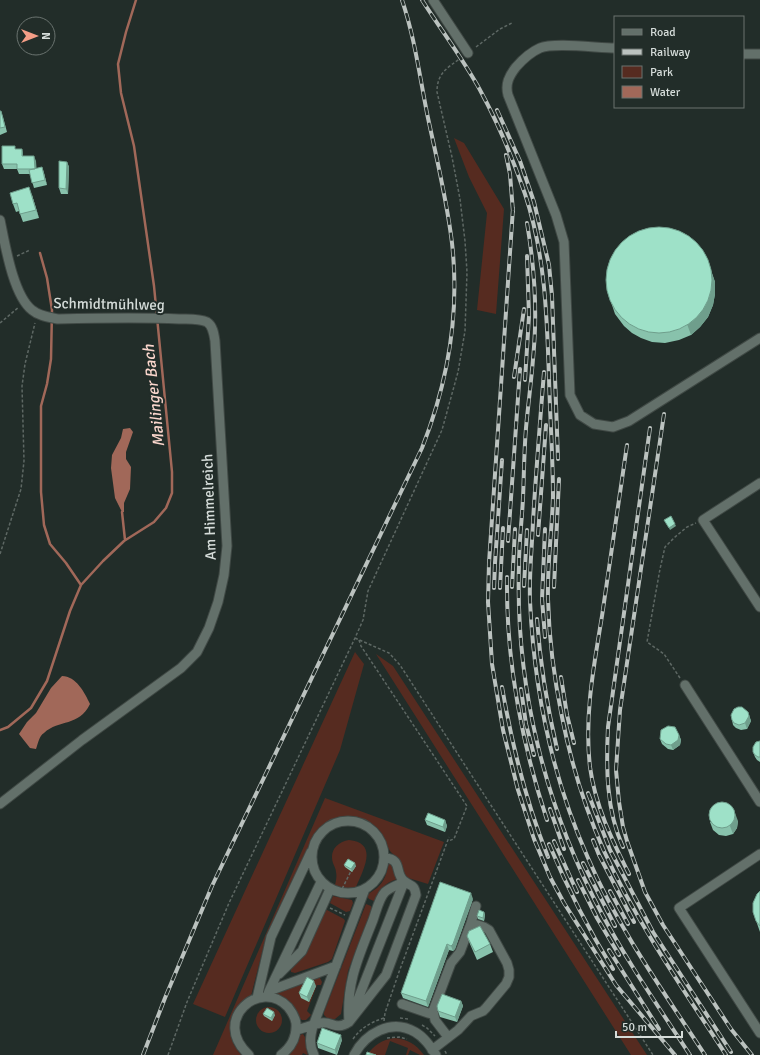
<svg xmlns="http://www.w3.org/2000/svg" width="760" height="1055" font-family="Signika,sans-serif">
<rect width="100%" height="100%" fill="#222d29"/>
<!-- green -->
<path fill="#562b20" d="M454 138 464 143 504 209 496 314 477 310 487 213 469 177Z
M355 652 364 664 340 750 225 1017 193 1004Z
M376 654 393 666 647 1055H631Z
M325 798 444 842 428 884 405 877C403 871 401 864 398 859 396 856 392 854 390 851 385 843 384 835 378 829 359 810 331 818 315 835L265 941 251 996 239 1006 233 1014 231 1024V1036L234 1045 241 1055H213Z
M349 840C379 843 363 870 356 887L345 890 335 885C336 881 337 876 336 872 336 869 334 866 333 863 329 851 337 842 349 840Z
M389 862H393L397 879C384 883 380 890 374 901L369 899 367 896C370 892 373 891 377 888 385 881 387 872 389 862Z
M333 896 352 900 353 903 350 911 346 912 330 903Z
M366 904 371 906 372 909 348 971 341 1014 335 1019H328L324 1015V1012Z
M327 910 344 919 345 921 332 959 328 962 295 973 291 972V968L304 956 325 911Z
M318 977 320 978 322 982 321 985H317L307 1011 311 1015 306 1020H302L299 1018 274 995V992Z
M256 1020a13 13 0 1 1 26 0a13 13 0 1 1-26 0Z
M303 1034 305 1037 308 1054 307 1055 303 1053 302 1055H288L295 1047 300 1035Z
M394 1038C407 1039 416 1044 424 1055H420L410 1050 408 1055H406L408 1048 390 1041 385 1055H367C374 1045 382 1040 394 1038Z"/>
<!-- water -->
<path fill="#a16859" d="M130 428 133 432 126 452V459L131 467 130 489 124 503V512H122L115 498 111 468 112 455 121 438 123 429Z
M62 676C76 676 85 693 90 704 79 727 59 719 44 733 39 736 38 744 36 749L30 748 19 734 27 722 36 713 51 688Z"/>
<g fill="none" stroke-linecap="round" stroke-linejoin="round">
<!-- stream -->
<path stroke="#a16859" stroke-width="2.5" d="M40 253 47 278 52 310 51 359 47 384 41 406V492L44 525 50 544 66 563 81 585
M122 512 125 540
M0 730 8 727 31 708 47 681 70 611 81 585 103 561 124 541 154 522 166 508 172 493V472L154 286 134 146 121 93 118 64 126 32 136 0"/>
<defs>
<path id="minor" d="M433 0 468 53
M615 48C598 48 554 42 540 48 531 52 523 59 516 67 509 76 505 84 508 95L556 215 564 242 570 395 580 415 594 424 613 427 629 421 760 338
M743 54H760
M0 220C5 244 13 295 32 310 39 316 48 317 58 319 98 318 139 317 179 319 187 319 199 318 207 322 213 326 214 334 215 341L227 546 224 575 218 602 209 628 197 652 181 668 82 740 0 804
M760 483 703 520 760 607
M685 685 760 802
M312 857a36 36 0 1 1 72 0a36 36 0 1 1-72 0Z
M760 854 679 908 760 1033
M404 882 349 1022C346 982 359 956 373 920 376 912 379 898 385 892 391 887 398 885 404 882Z
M471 923 476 906
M279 974 302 951 330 889
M269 991 321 882
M268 994 269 991 336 966
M257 998 271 937 311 852
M402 1004 428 1013 433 1014
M296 1030C305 1028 313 1024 321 1023 333 1021 335 1031 349 1022L386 975 416 895C414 883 411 887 404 881 394 873 403 859 385 858
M432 1050 458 1030 471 1016 483 1011 486 1008 506 984 509 977V970L507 963 489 930 484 927 471 923 460 952 451 963 433 1011 435 1020 448 1037
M249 1055C210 1020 261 977 288 1007 292 1012 295 1017 296 1023 297 1037 292 1047 281 1055
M314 1055C309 1045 310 1037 313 1026L365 889
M354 1055C365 1034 391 1018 415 1032 424 1037 430 1046 436 1055"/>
</defs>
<!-- minor casing -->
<use href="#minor" stroke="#404945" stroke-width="11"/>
<!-- path -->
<path stroke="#5e6864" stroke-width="1.5" stroke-dasharray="3 2" stroke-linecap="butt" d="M476 47 500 29 512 23
M17 256 30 250
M0 323 19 307
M0 554 21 489 24 461 22 386 25 364 35 323
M355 638 389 653 400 665 653 1055
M359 640 361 646 467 806 454 839 448 841
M680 678 664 654 647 642 660 569 665 547 675 537 687 527 696 523
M340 893 351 871
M330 908 345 915
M400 1018 408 1019
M384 1021 385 1013 399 972 449 837
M422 1025 427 1028 435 1036
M387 1038 399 1037 407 1039
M353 1039C361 1028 371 1022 384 1018
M445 1051 447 1055
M168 1055 187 1002 229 903 355 638 363 620 368 591 442 430 458 372 465 331 467 272 465 241 460 199 452 157 437 92C437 73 447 68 461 58"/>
<!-- minor -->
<use href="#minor" stroke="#63706a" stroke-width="9"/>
<defs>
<path id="rail" d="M422 0C441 30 463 59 480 90 498 123 513 159 525 194 545 254 547 315 549 378 550 418 553 457 553 497 552 531 547 565 548 599 549 638 554 678 562 717 571 763 585 808 604 851 637 923 683 989 726 1055
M497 110 520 161 534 202 549 265 552 296 558 459
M506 155 510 174 513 212
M513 208 489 563 488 602 492 664 503 730 518 790 534 839 550 877 564 903 616 985 675 1055
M527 223C533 258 536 293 535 328 534 362 529 395 526 428 524 452 524 475 523 498 522 520 519 542 519 564 515 686 545 807 602 914 628 963 660 1009 690 1055
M544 372C540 422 536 472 533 521 532 548 529 574 530 601 534 689 552 777 588 858 618 928 663 991 705 1055
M514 377 524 309
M525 380 529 316 527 256
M664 414 620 710 616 770 619 802 623 827 627 841 645 892 663 925 731 1029 752 1055
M627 445C619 502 610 559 602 616 594 665 584 716 590 767 595 805 612 840 629 874
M538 535 546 425
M508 541 520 369
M507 577C506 660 521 741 547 820
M524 586 527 530
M512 587 515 529
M554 587 559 479
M494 588 495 563 502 460
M500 588 503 528
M537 619C540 663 547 706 557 749
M545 637 542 599 545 529
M561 677 567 715 574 743
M502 687C512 745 526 802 548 857
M521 689 526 724 534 755
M588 793 610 850 653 932 731 1052
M550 809 564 849
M593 840 599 855 634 922
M554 841 577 892
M549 844C567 887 588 929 613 969
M623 847C606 810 606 767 608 727L650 428
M583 863 615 926
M578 880 597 918 619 955
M610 891 628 924
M609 950 659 1029
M143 1055 165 998 212 886 422 448C448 382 460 314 452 243 447 201 437 160 428 118 420 79 415 38 402 0"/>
</defs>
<!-- rail casing -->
<use href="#rail" stroke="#bbc2bf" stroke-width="4"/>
<!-- rail -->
<use href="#rail" stroke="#222d29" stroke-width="2.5" stroke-dasharray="8" stroke-linecap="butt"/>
</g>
<!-- wall -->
<path fill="#88c2ac" d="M0 111H1L3 117 7 132 0 135Z
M16 149H22L23 154V156L36 161V169L42 167 44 173 47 185 34 188 30 174H19L17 169H4L2 164Z
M67 162 69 167 68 194H61L59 188Z
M32 195 39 218 23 222 19 211 16 212 13 204Z
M710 267 715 282V294L713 305 708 317 700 327 691 335 679 340 665 343 652 342 641 338 632 333 624 326 615 314 607 290Z
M748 712 751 721 747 729 741 730 736 728 733 725 732 720Z
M679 735 681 740 680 745 673 750 668 749 662 744 660 739Z
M760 741V762L757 760 755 757 753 752Z
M425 820H445L447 826 445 832 427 825Z
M738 821 737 828 733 834 726 836 719 835 713 830 710 822Z
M344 865 356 866 352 872 345 867Z
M760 891V932L753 912Z
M473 899 455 949 453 951 449 950 428 1007 403 998 401 993Z
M484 912 485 915 484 921 478 919 477 916Z
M467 936 490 944 493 952 477 960 470 944Z
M316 986 309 1002 301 998 299 993Z
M461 1001 463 1006 457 1022 440 1017 438 1011Z
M263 1014 275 1015 272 1021 264 1016Z
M342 1040 337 1055 318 1048 317 1043Z"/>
<!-- shaded-wall -->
<path fill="#6f9e8c" d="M22 149 23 154V162L22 156Z
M34 156 36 161 37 174 35 169Z
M67 162 69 167 68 194 66 189Z
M42 167 44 173 47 185 45 180Z
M29 187 32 195 39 218 36 210Z
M706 257 715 282V294L713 305 708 317 700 327 691 335 687 324Z
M675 524 676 526 670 530 669 528Z
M748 712 751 721 747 729 745 723Z
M679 735 681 740 680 745 673 750 671 745Z
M735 813 738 821 737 828 733 834 730 826Z
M445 820 447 826 445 832 443 827Z
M355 863 356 866 352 872 351 869Z
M471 893 473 899 455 949 453 951 451 946Z
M484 912 485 915 484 921 483 918Z
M447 944 449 950 428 1007 426 1001Z
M314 981 316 986 309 1002 307 997Z
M461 1001 463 1006 457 1022 455 1017Z
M274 1012 275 1015 272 1021 271 1018Z
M341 1035 342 1040 336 1055 335 1050Z"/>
<!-- building -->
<path fill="#9ee1c8" stroke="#6f9e8c" d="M0 111H1L5 127 0 128Z
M2 146H15V149H22V156H34L35 169H17V164H2Z
M59 161 67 162 66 189 59 188Z
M42 167 45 180 32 183 29 170Z
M29 187 36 210 20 214 17 203 13 204 10 193Z
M606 280a53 53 0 1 1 106 0a53 53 0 1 1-106 0Z
M671 516 675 524 669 528 664 520Z
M738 707H742L748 712 749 716 745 723 739 725 734 723 732 720 731 715 734 709Z
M668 726 675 727 679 735 678 740 671 745 666 744 660 739 661 730Z
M760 741V757H758L755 755 753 752V747L756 742Z
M709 815a13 13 0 1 1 26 0a13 13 0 1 1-26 0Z
M428 813 445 820 443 827 425 820Z
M348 859 355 863 351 869 344 865Z
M440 882 471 893 453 944 451 946 447 944 426 1001 401 993Z
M760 891V926L756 921 753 912V903L757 894Z
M479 910 484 912 483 918 477 916Z
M480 926 490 944 475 952 467 936 469 931Z
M307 977 314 981 307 997 299 993Z
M442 994 461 1001 455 1017 438 1011 437 1006Z
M267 1008 274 1012 271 1018 263 1014Z
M322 1028 341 1035 335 1050 317 1043Z
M367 1052 376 1055H366Z"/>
<g text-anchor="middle" stroke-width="4" stroke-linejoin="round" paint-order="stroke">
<!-- street labels -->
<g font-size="15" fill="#d5dcd9" stroke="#222d29">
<text transform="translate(109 304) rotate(1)" y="5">Schmidtmühlweg</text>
<text transform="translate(209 507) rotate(-92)" y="5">Am Himmelreich</text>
</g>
<!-- water labels -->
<g font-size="16" font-style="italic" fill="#fad6cc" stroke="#222d29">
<text transform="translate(153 396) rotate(-96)" y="6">Mailinger Bach</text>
</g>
</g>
<!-- legend -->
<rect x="614" y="16" width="130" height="92" fill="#222d29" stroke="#6a736f"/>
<rect x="622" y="29" width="20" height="6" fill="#63706a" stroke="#6a736f"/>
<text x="650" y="36" font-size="12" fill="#d5dcd9">Road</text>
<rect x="622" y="49" width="20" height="6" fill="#bbc2bf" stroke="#6a736f"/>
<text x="650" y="56" font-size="12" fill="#d5dcd9">Railway</text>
<rect x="622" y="66" width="20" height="12" fill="#562b20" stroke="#6a736f"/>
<text x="650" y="76" font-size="12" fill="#d5dcd9">Park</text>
<rect x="622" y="86" width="20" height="12" fill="#a16859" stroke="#6a736f"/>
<text x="650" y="96" font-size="12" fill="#d5dcd9">Water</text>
<!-- north arrow -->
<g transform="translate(36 36) rotate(90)"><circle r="19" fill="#222d29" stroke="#6a736f"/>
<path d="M0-3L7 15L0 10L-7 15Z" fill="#f49e87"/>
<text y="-6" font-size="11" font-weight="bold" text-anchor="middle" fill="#d5dcd9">N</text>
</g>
<!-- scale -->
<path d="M616 1031v6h66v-6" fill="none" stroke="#d5dcd9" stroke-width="2"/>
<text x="622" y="1031" font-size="12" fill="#d5dcd9" stroke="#222d29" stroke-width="3" paint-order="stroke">50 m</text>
</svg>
